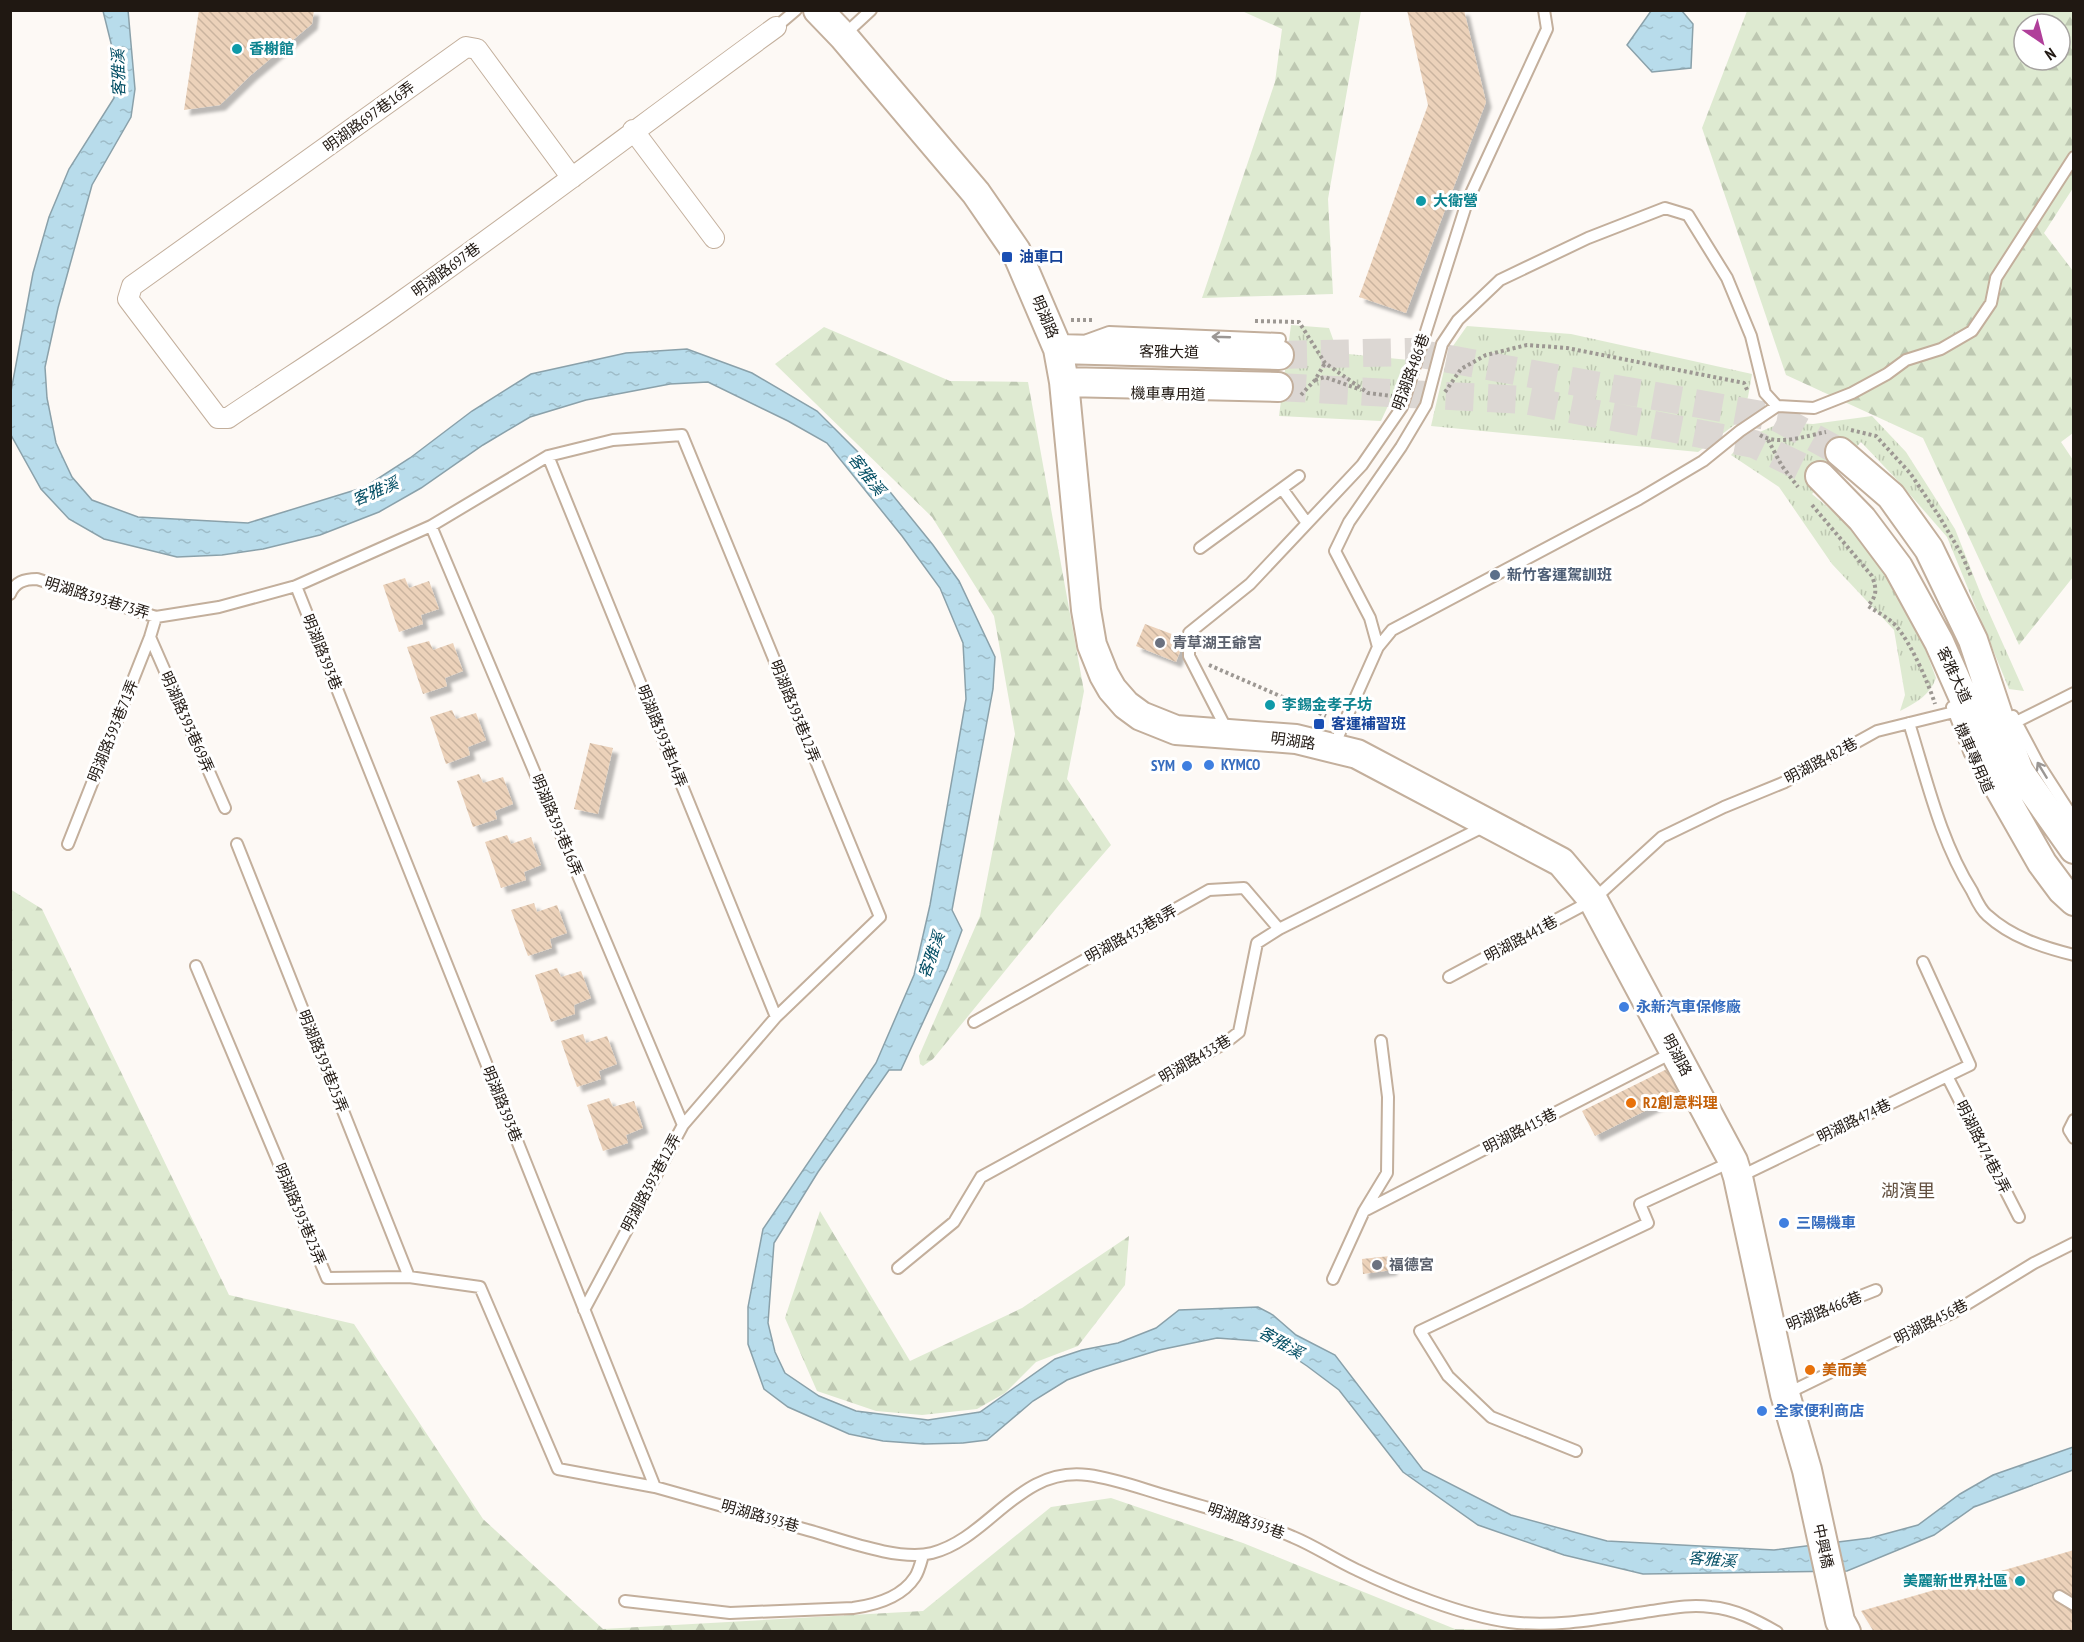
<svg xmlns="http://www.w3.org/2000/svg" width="2084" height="1642" font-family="'PT Sans Narrow','Noto Sans TC',sans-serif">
<defs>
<pattern id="forest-firs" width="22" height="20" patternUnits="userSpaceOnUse" patternTransform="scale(1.5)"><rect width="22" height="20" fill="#deead1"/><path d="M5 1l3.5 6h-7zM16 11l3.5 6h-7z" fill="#bec8b2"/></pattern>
<pattern id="park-tufts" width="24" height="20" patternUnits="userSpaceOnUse" patternTransform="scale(1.5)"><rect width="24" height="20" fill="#deead1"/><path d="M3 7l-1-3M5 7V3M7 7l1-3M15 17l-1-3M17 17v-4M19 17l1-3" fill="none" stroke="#bec8b2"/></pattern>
<pattern id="water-ripples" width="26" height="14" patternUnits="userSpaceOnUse" patternTransform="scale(1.5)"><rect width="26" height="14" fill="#b8dceb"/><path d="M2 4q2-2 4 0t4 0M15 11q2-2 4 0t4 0" fill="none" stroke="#9ebcc8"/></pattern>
<pattern id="building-back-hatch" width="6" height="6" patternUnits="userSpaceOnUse" patternTransform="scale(1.5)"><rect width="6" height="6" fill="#ecd2ba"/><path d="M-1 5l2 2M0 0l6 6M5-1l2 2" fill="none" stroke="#cab49f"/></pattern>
<filter id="shadow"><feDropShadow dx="5.5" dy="5.5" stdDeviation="1.5" flood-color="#0004"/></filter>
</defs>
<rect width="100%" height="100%" fill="#fdf9f5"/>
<!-- forest -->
<path fill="url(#forest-firs)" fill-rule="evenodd" d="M1242 11H1361L1328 199 1333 294 1202 298 1275 82 1282 29Z
M1747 11H2073V188L2044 233 2073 271V433L2061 442 2073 460V577L2019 645 1923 438 1786 375 1702 128ZM2024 24H2060V60H2024Z
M824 327 950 381 1028 382 1084 691 1067 779 1111 845 1059 905 933 1059 923 1066 920 1064 919 1056 980 916 1015 734 994 616 932 517 775 364Z
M10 889 42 909 229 1295 354 1324 483 1519 603 1629 923 1611 1051 1507 1111 1498 1243 1543 1455 1629 1590 1631H11Z
M820 1211 910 1361 1022 1308 1129 1236 1125 1285 1078 1346 1036 1362 1005 1393 977 1409 922 1415 876 1411 817 1391 785 1318Z"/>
<!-- park -->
<path fill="url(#park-tufts)" d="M1291 325 1329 328 1338 353 1409 360 1381 421 1279 416Z
M1467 326 1571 334 1752 374 1748 397 1737 423 1698 452 1431 426 1448 353Z
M1872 416 1906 452 1955 529 1982 597 2024 691 2009 689 1947 537 1899 482 1861 442 1812 494 1868 541 1913 616 1936 678C1930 695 1916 703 1900 711L1905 695 1894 630 1832 564 1779 487 1731 455 1748 437 1783 422 1813 424Z"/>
<!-- water -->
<path fill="url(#water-ripples)" stroke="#8aa1aa" stroke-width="1.5" d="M128 10 135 89 131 117 92 185 58 308 45 367 47 398 56 443 72 477 92 500 138 517 248 523 365 487 410 458 472 411 531 374 626 353 687 349 752 373 817 411 857 451 933 545 959 581 995 657 993 689 952 910 962 930 948 968 901 1070H889L818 1172 774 1243 768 1323 775 1352 785 1373 819 1396 856 1411 928 1420 980 1412 1055 1359 1082 1350 1118 1343 1156 1328 1179 1310 1258 1307 1273 1315 1296 1335 1335 1355 1423 1470 1511 1515 1607 1541 1774 1550 1870 1538 1918 1525 1960 1494 1993 1475 2073 1447V1470L1974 1507 1934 1535 1847 1571 1643 1574 1564 1555 1478 1525 1403 1472 1339 1390 1307 1366 1271 1342 1217 1338 1159 1350 1094 1370 1067 1380 1033 1401 987 1440 963 1443 924 1444 883 1441 849 1434 788 1407 764 1389 748 1344V1307L763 1229 876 1063 914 975 930 905 966 699 963 643 940 588 902 536 827 443 788 421 708 382 670 384 586 400 530 417 483 445 421 488 379 512 320 535 263 549 222 555 177 557 104 539 69 519 41 489 11 435V391L33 273 49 217 69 169 114 98V55L103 11Z
M1651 11H1682L1693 24 1691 68 1652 72 1627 45Z"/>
<!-- building -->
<path fill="url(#building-back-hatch)" filter="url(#shadow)" d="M199 10H314L312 24 251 75 220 105 184 110Z
M1407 10H1464L1486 102 1406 313 1359 297 1428 105Z
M405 578 409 588 429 581 439 609 421 615 423 624 399 632 383 585Z
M1145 624 1185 639 1176 662 1136 646Z
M429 641 433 650 453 643 463 671 445 678 447 686 423 694 407 647Z
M452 710 456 719 476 713 486 740 468 747 470 755 446 764 430 717Z
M590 743 613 748 598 814 574 809Z
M479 774 483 783 503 777 513 804 495 811 497 819 473 827 457 781Z
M507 835 511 844 531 837 541 865 524 872 526 880 501 888 485 842Z
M534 903 537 912 557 905 567 933 550 939 552 948 528 956 511 910Z
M557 968 561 977 581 971 591 998 574 1005 575 1014 551 1022 535 975Z
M583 1034 586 1043 607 1036 617 1064 599 1071 601 1079 577 1087 561 1041Z
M1667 1069 1679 1094 1595 1136 1582 1111Z
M609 1098 613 1107 634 1101 643 1128 626 1135 628 1143 603 1151 587 1105Z
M1390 1256 1392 1270 1363 1274 1362 1259Z
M2074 1550V1632H1874L1861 1611Z"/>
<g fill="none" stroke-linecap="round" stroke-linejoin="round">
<!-- secondary-tunnel -->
<path stroke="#dcd7d3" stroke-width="28" stroke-dasharray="28 14" stroke-linecap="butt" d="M1279 355 1410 352 1778 418 1840 452
M1278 387 1524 400 1754 444 1820 476"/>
<defs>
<path id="lane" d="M776 27 796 10
M844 35 871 10
M1087 340 1109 332 1280 339
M548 456 776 1017
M1283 490 1307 523
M431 526 683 1125
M1200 548 1299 476
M296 586 655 1487C705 1501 754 1515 804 1529 838 1538 898 1562 932 1553 990 1538 1019 1466 1088 1475 1118 1479 1145 1490 1174 1498 1214 1510 1255 1520 1293 1537 1315 1546 1335 1560 1357 1570 1398 1590 1464 1616 1509 1622 1557 1628 1604 1618 1651 1611 1671 1608 1691 1604 1711 1607 1735 1609 1756 1620 1777 1632
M10 594C15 582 24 579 37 579L156 617 219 607 296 586 431 526 548 456 613 440 682 435 880 917 776 1017 683 1125 584 1310
M150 637 225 808
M1378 647 1392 630 1639 499 1703 461 1740 431 1777 406
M1952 707 1970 754
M2013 716 2038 763 2074 819
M2003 718 2016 722 2074 693
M1909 723C1927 780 1940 840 1972 891 1976 899 1980 909 1987 915 2011 937 2042 947 2074 955
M1228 732 1189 656V633L1250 584 1362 465 1402 407 1467 202 1547 29 1544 10
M1333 748 1378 647 1370 618 1335 551 1349 522 1401 447 1426 405 1442 344 1458 320 1500 280 1588 238 1665 208 1688 215 1727 278 1751 336 1765 393 1777 406 1814 408 1852 393 1887 374 1906 360 1941 349 1972 331 1991 303 1996 278 2074 157
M68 844 150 637 156 617
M237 844 409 1277
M196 966 327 1278 409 1277 480 1287 558 1469 655 1487
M1449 977 1593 900 1662 837 1724 807 1785 782 1877 731 1954 712H1967
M974 1022 1209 890 1244 888 1279 929
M1947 1076 2019 1217
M2074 1120 2069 1130 2074 1138
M1739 1177 1970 1065 1923 962
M1364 1211 1672 1053
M898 1268 954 1222 981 1177 1225 1043 1239 1032 1257 943 1279 929 1485 826
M1333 1279 1364 1211 1387 1173 1388 1097 1381 1041
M1772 1331 1876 1290
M1786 1394 1954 1312 2034 1263 2074 1243
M1576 1451 1491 1417 1448 1376 1420 1331 1648 1223 1640 1204 1733 1161
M2059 1596 2074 1605
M625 1601 730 1613 853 1608C875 1605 902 1597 915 1577 919 1571 921 1562 923 1555"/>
<path id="street" d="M633 130 714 238
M572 178 477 49 466 47 132 286 128 299 218 418H228C286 379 345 342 402 301 528 212 651 118 776 27"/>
<path id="secondary" d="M818 10 843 36 976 193 1016 251 1058 349 1064 382 1086 610 1092 645 1104 675 1112 689 1126 705 1141 716 1176 730 1296 739 1357 754 1561 862 1593 900 1733 1161 1738 1177 1785 1394 1807 1470 1840 1621 1846 1632
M1058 349 1279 355
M1064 382 1278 387
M1840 452 1891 496 1929 549 1973 640 1999 718 2019 771 2074 849
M1820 476 1862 519 1898 567 1939 642 1970 712 1993 777 2042 863 2062 890 2074 901"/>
</defs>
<!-- lane casing -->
<use href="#lane" stroke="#c3af9c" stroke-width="14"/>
<!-- street casing -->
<use href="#street" stroke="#c3af9c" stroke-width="22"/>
<!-- secondary casing -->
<use href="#secondary" stroke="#c3af9c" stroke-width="32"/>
<!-- path -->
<path stroke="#9d9893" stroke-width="4" stroke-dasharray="3 3" stroke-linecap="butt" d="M1071 320H1094
M1255 321 1299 322 1325 363 1368 393 1392 396
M1315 380 1325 377 1361 390
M1445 392 1461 369 1486 355 1527 345 1567 348 1744 383 1748 392
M1301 395 1315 380 1325 363
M1851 430 1876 436 1910 473 1939 516 1962 555 1971 576
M1760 435C1778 446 1806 436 1826 432
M1768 440 1782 466 1798 487
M1812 505 1872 576C1877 590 1877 595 1868 606 1877 612 1889 618 1896 626 1911 643 1928 682 1935 704
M1209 665 1326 716"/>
<!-- lane -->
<use href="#lane" stroke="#fff" stroke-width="10"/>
<!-- street -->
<use href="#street" stroke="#fff" stroke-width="20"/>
<!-- secondary -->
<use href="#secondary" stroke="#fff" stroke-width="28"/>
</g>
<!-- one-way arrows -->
<defs><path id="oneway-shaft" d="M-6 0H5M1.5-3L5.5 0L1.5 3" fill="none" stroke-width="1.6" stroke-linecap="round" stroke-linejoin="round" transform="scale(1.5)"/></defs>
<g stroke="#9b9794">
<use href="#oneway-shaft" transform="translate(1221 337) rotate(-178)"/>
<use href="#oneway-shaft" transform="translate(2042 770) rotate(-121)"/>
</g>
<!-- markers -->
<g fill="#0f9aa8" stroke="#fff" stroke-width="2">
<circle cx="237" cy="49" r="6"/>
<circle cx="1421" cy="201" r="6"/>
<circle cx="1270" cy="705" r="6"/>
<circle cx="2020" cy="1581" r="6"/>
</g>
<g fill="#1a4fb4" stroke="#fff" stroke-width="2">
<rect x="1001" y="251" width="12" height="12" rx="3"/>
<rect x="1313" y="718" width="12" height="12" rx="3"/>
</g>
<circle fill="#5c6f8a" stroke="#fff" stroke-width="2" cx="1495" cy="575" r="6"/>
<g fill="#6b7280" stroke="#fff" stroke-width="2">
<circle cx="1160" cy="643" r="6"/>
<circle cx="1377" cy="1265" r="6"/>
</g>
<g fill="#3f7fe0" stroke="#fff" stroke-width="2">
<circle cx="1209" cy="765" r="6"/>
<circle cx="1187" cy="766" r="6"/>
<circle cx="1624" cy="1007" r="6"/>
<circle cx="1784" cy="1223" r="6"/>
<circle cx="1762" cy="1411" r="6"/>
</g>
<g fill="#e8710a" stroke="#fff" stroke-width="2">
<circle cx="1631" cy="1103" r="6"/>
<circle cx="1810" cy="1370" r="6"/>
</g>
<g text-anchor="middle" stroke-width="6" stroke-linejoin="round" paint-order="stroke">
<!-- culture labels -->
<g font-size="15" font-weight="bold" fill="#0d838f" stroke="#fff" text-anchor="start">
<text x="249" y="54">香榭館</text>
<text x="1433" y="206">大衛營</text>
<text x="1282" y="710">李錫金孝子坊</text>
<text x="2008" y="1586" text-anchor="end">美麗新世界社區</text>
</g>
<!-- street labels -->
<g font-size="15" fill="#201812" stroke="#fff">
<text transform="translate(369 117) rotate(-36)" y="5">明湖路697巷16弄</text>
<text transform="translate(446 270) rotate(-36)" y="5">明湖路697巷</text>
<text transform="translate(1045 317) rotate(67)" y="5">明湖路</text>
<text transform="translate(1169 352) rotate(1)" y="5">客雅大道</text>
<text transform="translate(1411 372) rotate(-70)" y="5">明湖路486巷</text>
<text transform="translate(1168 394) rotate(1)" y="5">機車專用道</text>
<text transform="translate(97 598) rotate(17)" y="5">明湖路393巷73弄</text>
<text transform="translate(322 652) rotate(68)" y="5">明湖路393巷</text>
<text transform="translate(1954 675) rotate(65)" y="5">客雅大道</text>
<text transform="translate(795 711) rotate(68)" y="5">明湖路393巷12弄</text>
<text transform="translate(187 722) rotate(66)" y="5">明湖路393巷69弄</text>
<text transform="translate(113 731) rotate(-68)" y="5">明湖路393巷71弄</text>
<text transform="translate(662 736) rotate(68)" y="5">明湖路393巷14弄</text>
<text transform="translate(1293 741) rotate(8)" y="5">明湖路</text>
<text transform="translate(1974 758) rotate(66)" y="5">機車專用道</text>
<text transform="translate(1821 761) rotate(-28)" y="5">明湖路482巷</text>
<text transform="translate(557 825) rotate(67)" y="5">明湖路393巷16弄</text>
<text transform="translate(1131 934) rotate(-29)" y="5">明湖路433巷8弄</text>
<text transform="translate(1521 939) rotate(-28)" y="5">明湖路441巷</text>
<text transform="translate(1677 1055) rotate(62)" y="5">明湖路</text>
<text transform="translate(1195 1059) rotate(-30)" y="5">明湖路433巷</text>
<text transform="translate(323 1061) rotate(68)" y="5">明湖路393巷25弄</text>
<text transform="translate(502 1104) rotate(68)" y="5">明湖路393巷</text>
<text transform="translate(1854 1121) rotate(-26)" y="5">明湖路474巷</text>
<text transform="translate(1520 1131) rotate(-27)" y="5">明湖路415巷</text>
<text transform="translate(1983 1147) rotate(63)" y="5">明湖路474巷2弄</text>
<text transform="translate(651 1183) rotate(-62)" y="5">明湖路393巷12弄</text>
<text transform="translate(300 1214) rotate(67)" y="5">明湖路393巷23弄</text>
<text transform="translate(1824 1311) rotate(-22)" y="5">明湖路466巷</text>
<text transform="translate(1931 1322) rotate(-27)" y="5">明湖路456巷</text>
<text transform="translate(760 1516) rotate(16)" y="5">明湖路393巷</text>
<text transform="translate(1246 1521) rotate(19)" y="5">明湖路393巷</text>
<text transform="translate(1823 1546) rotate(78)" y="5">中興橋</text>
</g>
<!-- transit labels -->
<g font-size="15" font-weight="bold" fill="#164399" stroke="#fff" text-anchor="start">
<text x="1019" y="262">油車口</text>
<text x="1331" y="729">客運補習班</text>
</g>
<!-- service labels -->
<g font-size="15" font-weight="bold" fill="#4e5e75" stroke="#fff" text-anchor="start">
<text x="1507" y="580">新竹客運駕訓班</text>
</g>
<!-- worship labels -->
<g font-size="15" font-weight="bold" fill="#5b616d" stroke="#fff" text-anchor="start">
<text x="1172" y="648">青草湖王爺宮</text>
<text x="1389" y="1270">福德宮</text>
</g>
<!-- shop labels -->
<g font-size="15" font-weight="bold" fill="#366cbe" stroke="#fff" text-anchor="start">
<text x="1221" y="770">KYMCO</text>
<text x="1175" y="771" text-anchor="end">SYM</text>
<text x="1636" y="1012">永新汽車保修廠</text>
<text x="1796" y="1228">三陽機車</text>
<text x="1774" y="1416">全家便利商店</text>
</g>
<!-- food labels -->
<g font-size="15" font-weight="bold" fill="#c56008" stroke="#fff" text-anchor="start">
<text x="1643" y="1108">R2創意料理</text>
<text x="1822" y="1375">美而美</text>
</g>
<!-- water labels -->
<g font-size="16" font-style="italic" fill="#034e64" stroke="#fff">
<text transform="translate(118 73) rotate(-91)" y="6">客雅溪</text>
<text transform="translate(867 474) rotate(52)" y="6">客雅溪</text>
<text transform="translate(375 491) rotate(-23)" y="6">客雅溪</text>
<text transform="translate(931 955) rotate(-70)" y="6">客雅溪</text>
<text transform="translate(1281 1342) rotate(30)" y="6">客雅溪</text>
<text transform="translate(1712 1559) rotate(5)" y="6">客雅溪</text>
</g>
<!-- quarter labels -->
<g font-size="18" fill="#614f3f" stroke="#fff">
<text x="1908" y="1197">湖濱里</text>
</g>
</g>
<!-- border -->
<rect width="2084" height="1642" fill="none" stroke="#201812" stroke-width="24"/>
<!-- north arrow -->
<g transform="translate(2042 42) rotate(145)"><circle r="28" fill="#ffffff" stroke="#a6a3a0" stroke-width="1.5"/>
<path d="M0-4.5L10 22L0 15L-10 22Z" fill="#b03f9a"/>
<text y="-9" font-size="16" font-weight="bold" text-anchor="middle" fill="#201812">N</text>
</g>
</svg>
